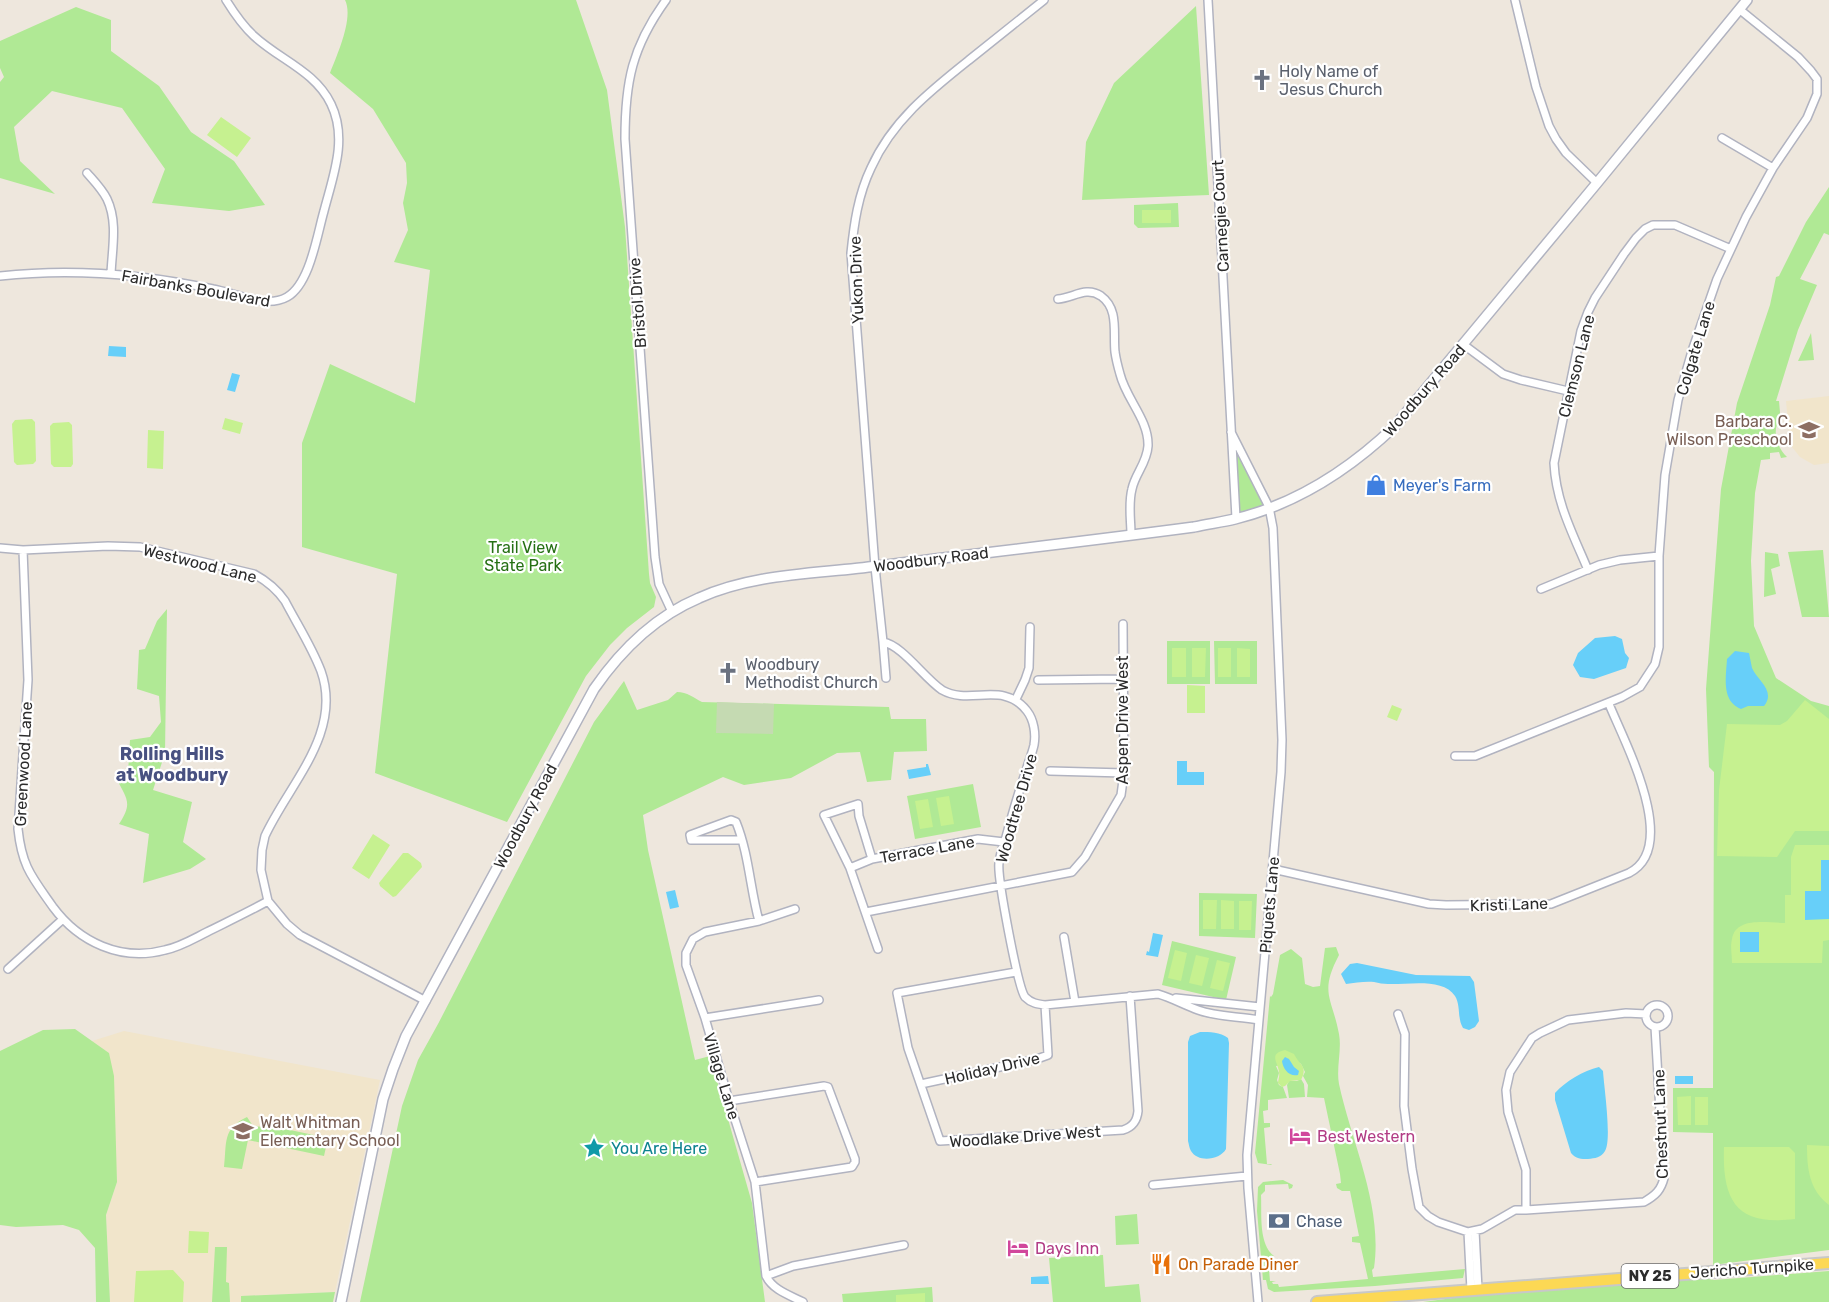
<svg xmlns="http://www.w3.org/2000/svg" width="1829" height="1302" font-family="Rubik,sans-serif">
<rect width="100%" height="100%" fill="#eee7dd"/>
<!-- education -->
<path fill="#f1e5cb" d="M1829 396V463L1814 465 1800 457 1792 447 1789 434 1786 401Z
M124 1031 380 1080 335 1292 242 1296 241 1302H110L106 1215 117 1182 109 1053 92 1041Z"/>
<!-- green -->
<path fill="#b0e995" d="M345 0H576L607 90 625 227 649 574 650 583 656 597 654 607 627 628 610 645 586 676 507 822 375 773 397 574 302 547V443L330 364 415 403 430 270 394 262 408 230 403 203 407 183 406 163 373 109 330 73C337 55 354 18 345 0Z
M1196 6 1209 195 1082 200 1086 142 1114 83Z
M76 7 111 20V51L159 86 191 132 234 161 265 205 229 211 152 203 165 169 122 108 52 91 14 127 20 161 55 194 0 178V82L4 77 0 68V41Z
M1829 187V235L1824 233 1800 279 1817 285 1798 330 1776 401H1779L1781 424H1777C1773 437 1779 449 1787 457L1781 458 1779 452 1770 453V459L1761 460 1755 493 1751 561 1754 626 1776 678 1811 701 1829 706V1250L1713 1265V1133L1673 1132V1088H1713L1714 772 1709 767 1706 689 1721 489 1737 403 1770 305 1776 277 1779 276 1806 222Z
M1178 203 1179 227 1138 228 1134 224V205Z
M1811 333 1814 360 1798 361Z
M1232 436 1268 507 1236 517Z
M1823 550 1829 617H1802L1788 552Z
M1765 552 1778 554 1780 566 1771 569 1776 594 1764 597Z
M167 609 165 753 153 790 192 802 183 842 206 859 190 869 143 883 149 834 119 824C133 803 127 799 116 778L128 773 130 740 150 737 161 722 159 696 137 689 139 650 145 649 157 621Z
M1167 641H1210V684H1167Z
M1214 641H1257V684H1215Z
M624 681 637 710 668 700 677 692C687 692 694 698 702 702L889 707 891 719H926L927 751 894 752 891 780 867 782 860 752 837 753 791 778 744 785 723 777 643 815 648 850 695 1060 710 1056 752 1203 765 1302H360L402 1106 418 1060 438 1024 594 722Z
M973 784 981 827 915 839 907 796Z
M1199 893 1257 894 1255 938 1199 936Z
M1172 941 1236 957 1226 1000 1162 985Z
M1336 947 1339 955C1319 993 1332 997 1339 1034 1342 1050 1336 1068 1339 1084 1352 1144 1383 1206 1374 1268L1372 1270 1373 1277 1465 1269 1463 1278 1375 1286 1274 1292 1268 1289 1266 1280H1263L1257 1211 1258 1187 1263 1182 1283 1180 1293 1185 1292 1188 1289 1189 1288 1184 1265 1185V1191L1261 1195C1262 1213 1258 1244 1274 1256L1268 1258 1270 1281H1276L1272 1282 1273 1284H1278L1279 1287 1368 1279 1360 1243 1352 1242V1237L1359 1236 1350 1191H1342L1337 1188 1336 1184 1341 1183 1340 1174 1324 1098 1307 1097 1308 1085 1303 1076 1305 1072 1301 1064 1298 1062 1276 1066 1279 1073 1277 1080 1279 1085 1283 1087 1287 1098 1268 1100V1110L1263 1111 1264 1123H1270V1127L1264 1128 1267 1164H1271L1272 1165 1258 1163 1255 1153 1270 996 1271 997 1273 994 1280 955 1291 949 1302 958 1305 984 1313 987 1320 986 1325 948Z
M75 1029 109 1053 114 1076 117 1182 106 1215 110 1302H96L95 1248 79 1230 63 1225 16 1227 0 1225V1051L43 1030Z
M1301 1079 1304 1084 1305 1097 1289 1098 1287 1085 1289 1081H1297Z
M247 1117 253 1126 290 1130 328 1138 324 1156 248 1140 242 1169 224 1167C227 1142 222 1129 247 1117Z
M1137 1214 1139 1244 1116 1245 1115 1216Z
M215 1247H227L226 1282 229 1283 230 1302H212Z
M1103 1255 1105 1287 1139 1284 1141 1302H1053L1049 1258Z
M1829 1271V1302H1423L1460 1297 1703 1278 1714 1280Z
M932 1287 933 1302H843L842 1294Z
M335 1292 333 1302H241V1296Z"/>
<!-- cemetery -->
<path fill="#c5dab2" d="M717 702 774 704 773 734 716 733Z"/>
<!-- pitch -->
<path fill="#c6f190" d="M221 117 251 138 237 157 207 135Z
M1142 210H1171V223H1142Z
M225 418 243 423 240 434 222 429Z
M32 419 35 422 36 461 33 464 17 465 14 462 12 424 15 420Z
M69 422 72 425 73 464 71 467H54L51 464 50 426 53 423Z
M148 430 164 431 163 469 147 468Z
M1172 648H1186V677H1172Z
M1192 648H1206L1205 677H1192Z
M1218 648H1231V677H1218Z
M1237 648 1250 649V677H1237Z
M1187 685 1205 686V713H1187Z
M1805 700 1829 719V831H1795L1777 857 1717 856 1719 790 1727 724 1780 725 1787 721Z
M1392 705 1402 709 1397 721 1387 717Z
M949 796 954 824 941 826 936 798Z
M928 799 933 827 920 829 915 801Z
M373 834 390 845 369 879 352 868Z
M1795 845H1829V940L1823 941 1822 963H1732C1732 955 1730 946 1732 939 1736 916 1768 923 1785 923V895H1791V857Z
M403 853H408L421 863 422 867 396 896 393 897 380 886 379 883Z
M1203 900H1217L1216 929H1203Z
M1221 900 1234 901V929H1221Z
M1239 901H1252L1251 930H1239Z
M1175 950 1187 953 1181 981 1168 978Z
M1196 955 1209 958 1202 986 1189 983Z
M1217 960 1230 963 1223 991 1210 988Z
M1285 1050 1294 1054C1300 1066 1308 1066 1301 1080L1290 1081 1285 1086 1282 1087 1278 1083C1278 1080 1280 1076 1279 1072 1278 1062 1268 1054 1285 1050Z
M1691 1096V1125H1678L1677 1097Z
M1695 1097H1708V1125H1695Z
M1807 1145 1829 1146V1205C1809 1190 1807 1168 1807 1145Z
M1724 1147H1789L1795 1153V1219C1737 1226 1722 1202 1724 1147Z
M189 1231 209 1232 208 1253H188Z
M173 1270 184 1282 183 1302H134L136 1271Z
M925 1293V1302H896V1295Z"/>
<!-- water -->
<path fill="#67cff9" d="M109 346 126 347V357L108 356Z
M232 373 240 375 235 392 227 390Z
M1615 636 1622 639 1625 653 1629 658 1626 668 1594 679 1580 677 1573 665 1578 653 1595 638Z
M1735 651 1749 653C1750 658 1751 663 1752 668 1758 681 1776 691 1764 706H1748L1741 709C1721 701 1726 677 1727 659Z
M1177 761H1187V772H1204V785H1177Z
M926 764H928L931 775 909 779 907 770 926 767Z
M1821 860H1829V919L1805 920V891H1821Z
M675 890 679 907 670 909 666 892Z
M1740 932H1759V952H1740Z
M1153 933 1163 935 1158 957 1146 955 1147 951 1149 952Z
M1357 963 1416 975 1470 976 1474 982 1479 1021 1475 1027 1469 1030 1463 1028C1457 1018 1461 1006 1455 996 1443 977 1406 985 1388 984 1383 984 1379 983 1374 982 1365 981 1355 983 1346 984L1341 974 1350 964Z
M1200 1032C1210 1032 1220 1032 1228 1038L1229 1043 1226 1149C1220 1160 1198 1163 1191 1151 1189 1148 1189 1144 1188 1141V1042L1190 1036Z
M1285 1057 1289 1059 1294 1067 1299 1071 1298 1075C1289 1077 1283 1069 1282 1061Z
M1599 1067 1603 1071C1604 1087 1612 1140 1605 1151 1601 1158 1595 1158 1588 1159 1581 1159 1576 1159 1571 1153L1555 1100V1093C1566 1081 1583 1071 1599 1067Z
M1675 1076H1693V1084H1675Z
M1048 1276 1049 1284H1031V1277Z"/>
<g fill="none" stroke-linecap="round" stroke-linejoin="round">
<defs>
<path id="street" d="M666 0C632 47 625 82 625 139L655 557 659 584 672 612
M1044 0C1019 20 994 40 969 60 930 91 892 121 871 168 858 195 854 224 851 253L875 567 883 642C902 645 924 678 942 690 970 706 1003 680 1027 711 1034 720 1036 734 1034 745 1032 754 1028 763 1026 771 1018 793 1012 815 1006 837 1003 845 1000 855 999 863 997 877 1018 988 1025 997 1031 1003 1037 1004 1045 1005L1158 994C1172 998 1184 1005 1198 1010 1217 1017 1238 1016 1259 1020
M1208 0 1236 518
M1515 0 1536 87 1549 126 1556 139 1566 153 1597 183
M1722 138 1773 168
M87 173C94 181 102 189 107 199 118 222 112 249 111 274
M0 276C71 268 143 274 213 289 235 293 266 309 287 297 310 284 317 235 324 211 333 176 348 139 331 104 315 71 280 60 254 36 243 26 234 13 226 0
M1058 299C1073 298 1086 286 1101 296 1119 309 1113 332 1115 352 1116 359 1118 367 1120 374 1126 399 1149 420 1148 446 1147 463 1135 474 1132 489 1128 504 1131 520 1131 535
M1464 345 1503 374 1521 380 1568 391
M1231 432 1269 507 1273 528 1282 740 1281 772 1247 1155 1248 1188 1258 1302
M0 548 23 550 108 546 140 547 254 574C267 581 276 588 285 601 297 624 312 647 321 671 343 733 289 784 265 836L262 850 261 870 268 901 287 924 300 935 426 1001
M23 550 28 680 18 829C22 867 32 877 53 907 79 942 121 962 165 950 180 947 193 939 207 932 227 922 248 912 268 901
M1588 570C1573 534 1556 503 1554 463L1581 331 1588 312 1595 298 1624 254 1636 238 1645 229 1653 225H1675L1731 249
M1541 589 1599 565 1620 560 1659 556
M883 642 886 678
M1038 680 1122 679
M1016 699 1025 680 1029 668 1030 627
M1455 756H1475L1622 697 1640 687 1655 664 1659 647V556L1665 475 1678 400 1692 351 1717 279 1746 217 1773 168 1807 118 1817 94V79L1811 71 1798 57 1739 9
M1050 771 1124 773
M742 840H691L690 835 731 820 736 822C749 854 750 888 759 921
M872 859 859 816 858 804 824 815 850 868 878 949
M850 868 872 859 978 839 1004 842
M1273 869 1429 904 1446 905 1551 904 1629 873C1681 847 1624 741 1609 704
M795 909 759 921 705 932 693 939 686 953V965L705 1018 729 1101 755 1182 766 1276C773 1290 789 1295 803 1302
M866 912 1072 872 1085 857 1121 795 1124 773 1123 624
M1064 937 1075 1002
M8 969 63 919
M1016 972 897 993 908 1048 940 1141 1123 1130C1133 1127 1137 1121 1138 1111L1130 996
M1176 998 1260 1007
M1646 1016a11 11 0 1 1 22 0a11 11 0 1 1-22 0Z
M1398 1014 1405 1034 1404 1106 1412 1169 1419 1207 1428 1216 1438 1222 1468 1232 1482 1229 1515 1210H1526V1170L1508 1112 1506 1090 1510 1072 1532 1038 1540 1033 1568 1020 1626 1013 1646 1014
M705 1018 819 1000
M921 1084 1037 1059 1048 1055 1045 1005
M729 1101 824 1086 828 1087 855 1159V1162L852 1167 755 1182
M1153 1185 1247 1176
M1526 1210 1644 1202C1656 1195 1661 1190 1664 1178L1655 1027
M1475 1231 1478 1289
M1468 1232 1471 1290
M766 1276 793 1266 904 1245"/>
<path id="secondary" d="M341 1302 383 1099 393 1069 406 1036 594 689C621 650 654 617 699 598 754 573 818 574 877 566 983 553 1089 541 1194 527 1208 524 1222 522 1235 519 1296 504 1350 469 1395 426L1597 183 1747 0"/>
<path id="primary" d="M1317 1302 1829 1263"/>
</defs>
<!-- street casing -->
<use href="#street" stroke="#b1b3c0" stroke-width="10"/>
<!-- secondary casing -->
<use href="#secondary" stroke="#b1b3c0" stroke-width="12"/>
<!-- primary casing -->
<use href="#primary" stroke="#c8c8c8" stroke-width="14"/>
<!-- street -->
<use href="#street" stroke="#fff" stroke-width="7"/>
<!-- secondary -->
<use href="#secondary" stroke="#fff" stroke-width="9"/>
<!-- primary -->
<use href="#primary" stroke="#fcd854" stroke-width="10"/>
</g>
<!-- icons -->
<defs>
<symbol id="church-bare" viewBox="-9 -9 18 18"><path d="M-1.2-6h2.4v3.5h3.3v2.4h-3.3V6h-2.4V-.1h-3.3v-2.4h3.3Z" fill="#6b7280" stroke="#fff" stroke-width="2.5" paint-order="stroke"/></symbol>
<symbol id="school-bare" viewBox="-9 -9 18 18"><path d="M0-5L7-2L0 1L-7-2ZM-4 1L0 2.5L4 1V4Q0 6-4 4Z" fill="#8d6e63" stroke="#fff" stroke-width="2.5" paint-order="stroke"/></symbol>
<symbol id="shop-bare" viewBox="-9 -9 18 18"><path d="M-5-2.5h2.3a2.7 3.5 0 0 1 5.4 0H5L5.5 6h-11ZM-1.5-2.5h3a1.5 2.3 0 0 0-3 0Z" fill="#3f7fe0" stroke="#fff" stroke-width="2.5" paint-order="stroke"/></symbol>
<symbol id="hotel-bare" viewBox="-9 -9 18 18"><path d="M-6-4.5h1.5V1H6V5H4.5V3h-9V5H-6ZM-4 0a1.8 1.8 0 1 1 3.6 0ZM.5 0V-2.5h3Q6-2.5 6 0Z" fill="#d1479c" stroke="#fff" stroke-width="2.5" paint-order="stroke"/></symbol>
<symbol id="sight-bare" viewBox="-9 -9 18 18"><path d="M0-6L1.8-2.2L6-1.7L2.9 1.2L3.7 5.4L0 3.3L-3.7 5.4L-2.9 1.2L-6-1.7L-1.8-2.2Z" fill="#0f9aa8" stroke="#fff" stroke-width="2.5" paint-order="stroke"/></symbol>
<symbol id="bank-bare" viewBox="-9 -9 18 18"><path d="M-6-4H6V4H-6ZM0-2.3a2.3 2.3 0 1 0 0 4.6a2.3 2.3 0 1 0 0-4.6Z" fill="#5c6f8a" stroke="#fff" stroke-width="2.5" paint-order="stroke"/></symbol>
<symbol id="restaurant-bare" viewBox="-9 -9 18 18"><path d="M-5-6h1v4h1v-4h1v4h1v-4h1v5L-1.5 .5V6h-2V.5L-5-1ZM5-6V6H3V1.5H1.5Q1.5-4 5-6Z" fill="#e8710a" stroke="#fff" stroke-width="2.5" paint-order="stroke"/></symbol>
</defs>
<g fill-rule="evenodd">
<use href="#church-bare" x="1247" y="65" width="30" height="30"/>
<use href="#school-bare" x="1794" y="415" width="30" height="30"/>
<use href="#shop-bare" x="1361" y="470" width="30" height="30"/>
<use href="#church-bare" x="713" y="658" width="30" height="30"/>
<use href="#school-bare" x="228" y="1116" width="30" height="30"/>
<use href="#hotel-bare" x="1285" y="1121" width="30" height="30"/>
<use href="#sight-bare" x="579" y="1133" width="30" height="30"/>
<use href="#bank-bare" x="1264" y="1206" width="30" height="30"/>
<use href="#hotel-bare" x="1003" y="1233" width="30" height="30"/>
<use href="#restaurant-bare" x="1146" y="1249" width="30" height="30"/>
</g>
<g text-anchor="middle" stroke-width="4.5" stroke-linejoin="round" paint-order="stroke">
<!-- shield labels -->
<rect fill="#fff" stroke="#6b6b6b" stroke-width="1.5" x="1621.5" y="1264" width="57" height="24" rx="4.5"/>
<g font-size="15" font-weight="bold" fill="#2c2c2c">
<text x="1650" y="1281">NY 25</text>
</g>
<!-- worship labels -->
<g font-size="16" fill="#5b616d" stroke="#fff" text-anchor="start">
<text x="1279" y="77">Holy Name of<tspan x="1279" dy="18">Jesus Church</tspan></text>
<text x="745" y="670">Woodbury<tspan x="745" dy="18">Methodist Church</tspan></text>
</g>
<!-- street labels -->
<g font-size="16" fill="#2c2c2c" stroke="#fff">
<text transform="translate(1220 216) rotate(-93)" y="6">Carnegie Court</text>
<text transform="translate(856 280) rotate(-92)" y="6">Yukon Drive</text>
<text transform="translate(196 288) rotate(10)" y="6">Fairbanks Boulevard</text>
<text transform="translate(637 303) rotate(-94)" y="6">Bristol Drive</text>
<text transform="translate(1695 348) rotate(-73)" y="6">Colgate Lane</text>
<text transform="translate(1576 366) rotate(-76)" y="6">Clemson Lane</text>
<text transform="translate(1424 390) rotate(-49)" y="6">Woodbury Road</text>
<text transform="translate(931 559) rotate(-7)" y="6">Woodbury Road</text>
<text transform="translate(200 563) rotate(14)" y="6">Westwood Lane</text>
<text transform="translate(1122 720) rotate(-90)" y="6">Aspen Drive West</text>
<text transform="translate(23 764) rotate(-87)" y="6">Greenwood Lane</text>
<text transform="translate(1016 808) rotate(-74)" y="6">Woodtree Drive</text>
<text transform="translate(525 816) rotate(-62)" y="6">Woodbury Road</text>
<text transform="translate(927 849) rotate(-10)" y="6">Terrace Lane</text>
<text transform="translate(1509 904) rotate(-2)" y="6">Kristi Lane</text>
<text transform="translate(1269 905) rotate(-85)" y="6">Piquets Lane</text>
<text transform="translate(992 1068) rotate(-13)" y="6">Holiday Drive</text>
<text transform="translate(722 1076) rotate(73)" y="6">Village Lane</text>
<text transform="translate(1660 1124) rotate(-92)" y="6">Chestnut Lane</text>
<text transform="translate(1025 1136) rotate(-4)" y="6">Woodlake Drive West</text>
<text transform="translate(1752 1268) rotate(-4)" y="6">Jericho Turnpike</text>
</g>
<!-- education labels -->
<g font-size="16" fill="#785e54" stroke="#fff" text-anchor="end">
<text x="1792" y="427">Barbara C.<tspan x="1792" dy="18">Wilson Preschool</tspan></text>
<text x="260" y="1128" text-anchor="start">Walt Whitman<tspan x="260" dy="18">Elementary School</tspan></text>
</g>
<!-- shop labels -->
<g font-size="16" fill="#366cbe" stroke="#fff" text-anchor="start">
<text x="1393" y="491">Meyer's Farm</text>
</g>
<!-- park labels -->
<g font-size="16" fill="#267014" stroke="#fff">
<text x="523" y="553">Trail View<tspan x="523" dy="18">State Park</tspan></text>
</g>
<!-- hotel labels -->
<g font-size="16" fill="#b23c85" stroke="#fff" text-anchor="start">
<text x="1317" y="1142">Best Western</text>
<text x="1035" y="1254">Days Inn</text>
</g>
<!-- culture labels -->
<g font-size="16" fill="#0d838f" stroke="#fff" text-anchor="start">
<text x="611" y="1154">You Are Here</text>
</g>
<!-- service labels -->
<g font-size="16" fill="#4e5e75" stroke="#fff" text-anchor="start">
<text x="1296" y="1227">Chase</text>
</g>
<!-- food labels -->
<g font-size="16" fill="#c56008" stroke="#fff" text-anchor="start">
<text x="1178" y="1270">On Parade Diner</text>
</g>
<!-- neighbourhood labels -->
<g font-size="18" font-weight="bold" fill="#485181" stroke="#fff">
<text x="172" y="760">Rolling Hills<tspan x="172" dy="21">at Woodbury</tspan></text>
</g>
</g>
</svg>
